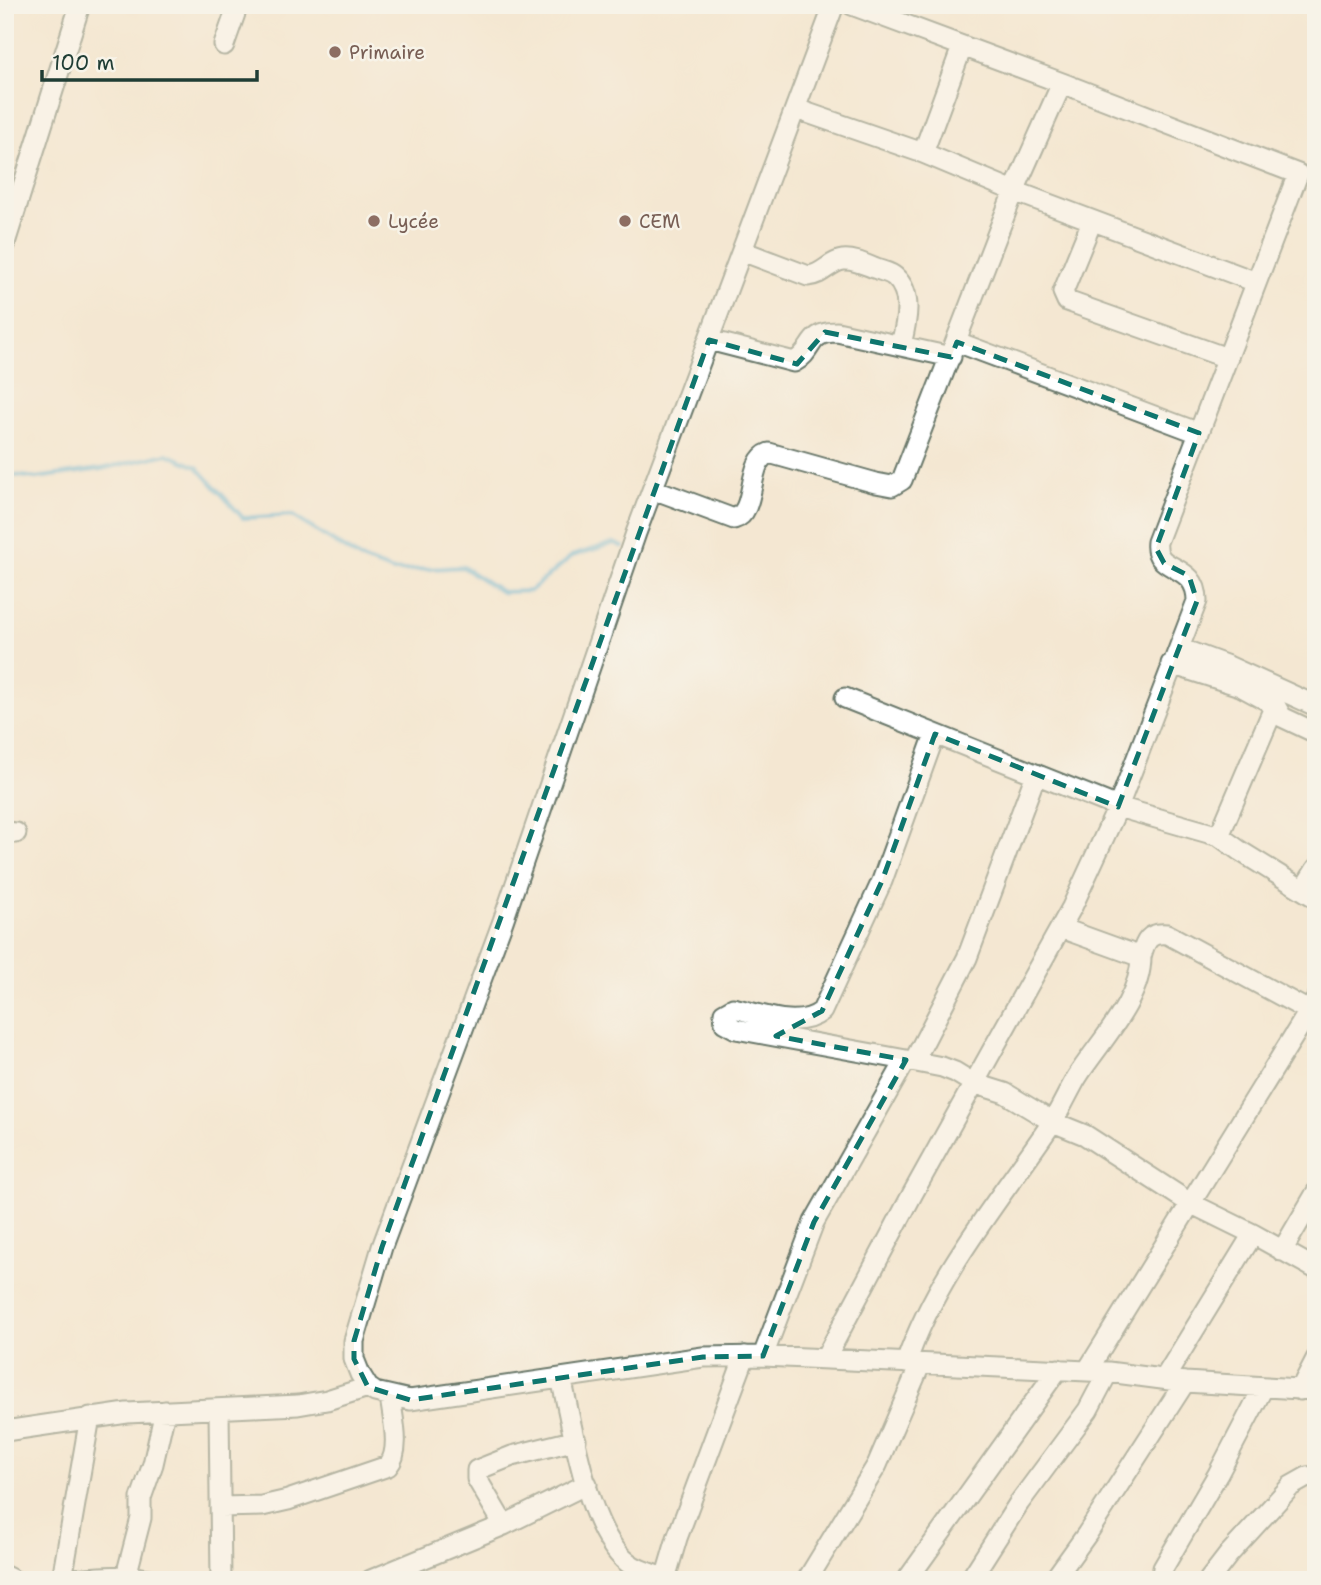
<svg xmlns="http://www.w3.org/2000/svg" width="1321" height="1585" font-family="'Shantell Sans',sans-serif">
<rect width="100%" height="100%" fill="#f7f3e8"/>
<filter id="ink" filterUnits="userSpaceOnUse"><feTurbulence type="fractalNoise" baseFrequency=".0143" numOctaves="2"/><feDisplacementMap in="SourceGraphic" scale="14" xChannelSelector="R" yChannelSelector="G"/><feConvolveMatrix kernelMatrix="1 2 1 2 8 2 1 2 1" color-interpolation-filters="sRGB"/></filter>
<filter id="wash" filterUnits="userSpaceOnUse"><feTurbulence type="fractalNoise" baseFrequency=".00686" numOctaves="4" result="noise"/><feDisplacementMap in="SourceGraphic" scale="28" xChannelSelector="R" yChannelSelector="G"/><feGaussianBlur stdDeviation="1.57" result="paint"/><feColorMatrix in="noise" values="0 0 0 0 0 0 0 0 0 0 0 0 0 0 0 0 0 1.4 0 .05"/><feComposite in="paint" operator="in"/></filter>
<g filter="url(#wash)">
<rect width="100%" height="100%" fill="#f4e7d2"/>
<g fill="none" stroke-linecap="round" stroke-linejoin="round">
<!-- stream -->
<path stroke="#58aed4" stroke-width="4.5" d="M5 474 36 478 101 469 167 454 197 467 243 518 291 515 361 559 393 571 463 567 502 592 530 591 572 556 614 543 623 547"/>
</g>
</g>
<g filter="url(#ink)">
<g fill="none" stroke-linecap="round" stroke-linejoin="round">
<defs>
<path id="minor" d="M834 5 636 533 503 921 382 1247 354 1341V1359L360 1374 368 1387 375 1392 410 1400 703 1357 763 1356 1108 1372 1185 1382 1316 1390
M852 5 1062 83 1298 174 1157 542C1153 574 1197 561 1197 601L1118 807 1219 836 1240 851 1316 898
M224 45 238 5
M796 109 923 153 1014 191 1256 282
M923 153 962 47
M1092 221 1063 292 1067 301 1227 358
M5 243 80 5
M742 251 808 276C823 275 829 262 843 260 854 259 864 264 874 268 881 271 890 272 895 277 914 294 906 324 901 345
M709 340 794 362C815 351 806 332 837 332L951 357
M957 342 1199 433
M653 489 734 519C758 512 746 461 769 453L876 483 892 486 902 480 1014 191 1062 83
M1179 648 1228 666 1316 706
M1171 664 1240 686 1275 705 1282 717 1316 733
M5 832 16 833
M1219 836 1275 705
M1303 890 1316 869
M1061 928 1141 957C1145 941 1149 932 1167 934L1309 1011
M906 1060 736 1029 725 1023 724 1013 733 1008C759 1013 798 1031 822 1011L882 881 935 734
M914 1061 967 958 1036 774
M1282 1251 1316 1193
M763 1356 814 1222 906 1060 942 1067 955 1072 973 1083 1005 1093 1053 1122 1085 1135 1190 1203 1253 1234 1316 1269
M826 1357 913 1193 1072 907 1118 807 845 698
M906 1363C937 1273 998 1202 1051 1124 1061 1109 1068 1092 1077 1077 1099 1042 1141 1001 1141 957
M1087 1371 1316 1000
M561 1378C573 1427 588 1540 633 1566 644 1572 657 1575 668 1580
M1164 1379 1253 1234
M1300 1390 1316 1359
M219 1410 221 1580
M5 1431 127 1413 298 1405 327 1400 368 1387
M220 1507 262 1506 288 1500 388 1466C402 1450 392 1416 390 1396
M504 1525 477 1479V1470L512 1456 576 1440
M5 1576 13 1580
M126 1576 141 1518V1498L153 1464 165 1411
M100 1577 126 1576 155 1580
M62 1579 90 1417
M665 1579 677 1538 745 1356
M58 1580 100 1577V1580
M371 1580 504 1525 587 1484
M807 1580 877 1465 920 1365
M907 1580 1058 1369
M970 1580 1019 1503 1088 1410 1108 1372
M1054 1580 1087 1534 1185 1382
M1164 1580 1162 1576 1163 1568 1218 1474 1263 1388
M1209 1580 1229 1554 1291 1486 1307 1477 1316 1476"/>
</defs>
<!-- minor casing -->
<use href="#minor" stroke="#6a786b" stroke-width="23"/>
<!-- minor -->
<use href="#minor" stroke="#fff" stroke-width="19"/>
</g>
</g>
<!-- marked area -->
<path d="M0 0H1321V1585H0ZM825 332 951 357 957 342 1199 433 1156 548 1164 563 1189 576 1197 601 1118 807 935 734 882 881 822 1011 776 1036 906 1060 814 1222 763 1356 703 1357 410 1400 368 1387 354 1359V1341L382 1247 709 340 797 364Z" fill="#f4e7d2" fill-opacity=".55" fill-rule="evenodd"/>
<path fill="none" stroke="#0f766e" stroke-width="5" stroke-dasharray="14 9" stroke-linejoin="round" d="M825 332 951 357 957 342 1199 433 1156 548 1164 563 1189 576 1197 601 1118 807 935 734 882 881 822 1011 776 1036 906 1060 814 1222 763 1356 703 1357 410 1400 368 1387 354 1359V1341L382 1247 709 340 797 364Z"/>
<!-- markers -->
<g fill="#8d6e63" stroke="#f7f3e8" stroke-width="2.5">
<circle cx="335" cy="52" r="7"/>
<circle cx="374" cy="221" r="7"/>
<circle cx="625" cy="221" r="7"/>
</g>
<g text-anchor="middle" stroke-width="5" stroke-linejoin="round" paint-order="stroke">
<!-- education labels -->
<g font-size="19" fill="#785e54" stroke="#f7f3e8" text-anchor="start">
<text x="349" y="59">Primaire</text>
<text x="388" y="228">Lycée</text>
<text x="639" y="228">CEM</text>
</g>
</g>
<!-- margin -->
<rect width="1321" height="1585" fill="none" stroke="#f7f3e8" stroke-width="28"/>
<!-- scale -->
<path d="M42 70v10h215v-10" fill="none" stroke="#1f3d34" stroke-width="3.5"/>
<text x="52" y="70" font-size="21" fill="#1f3d34" stroke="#f7f3e8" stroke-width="5" paint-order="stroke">100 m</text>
</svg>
